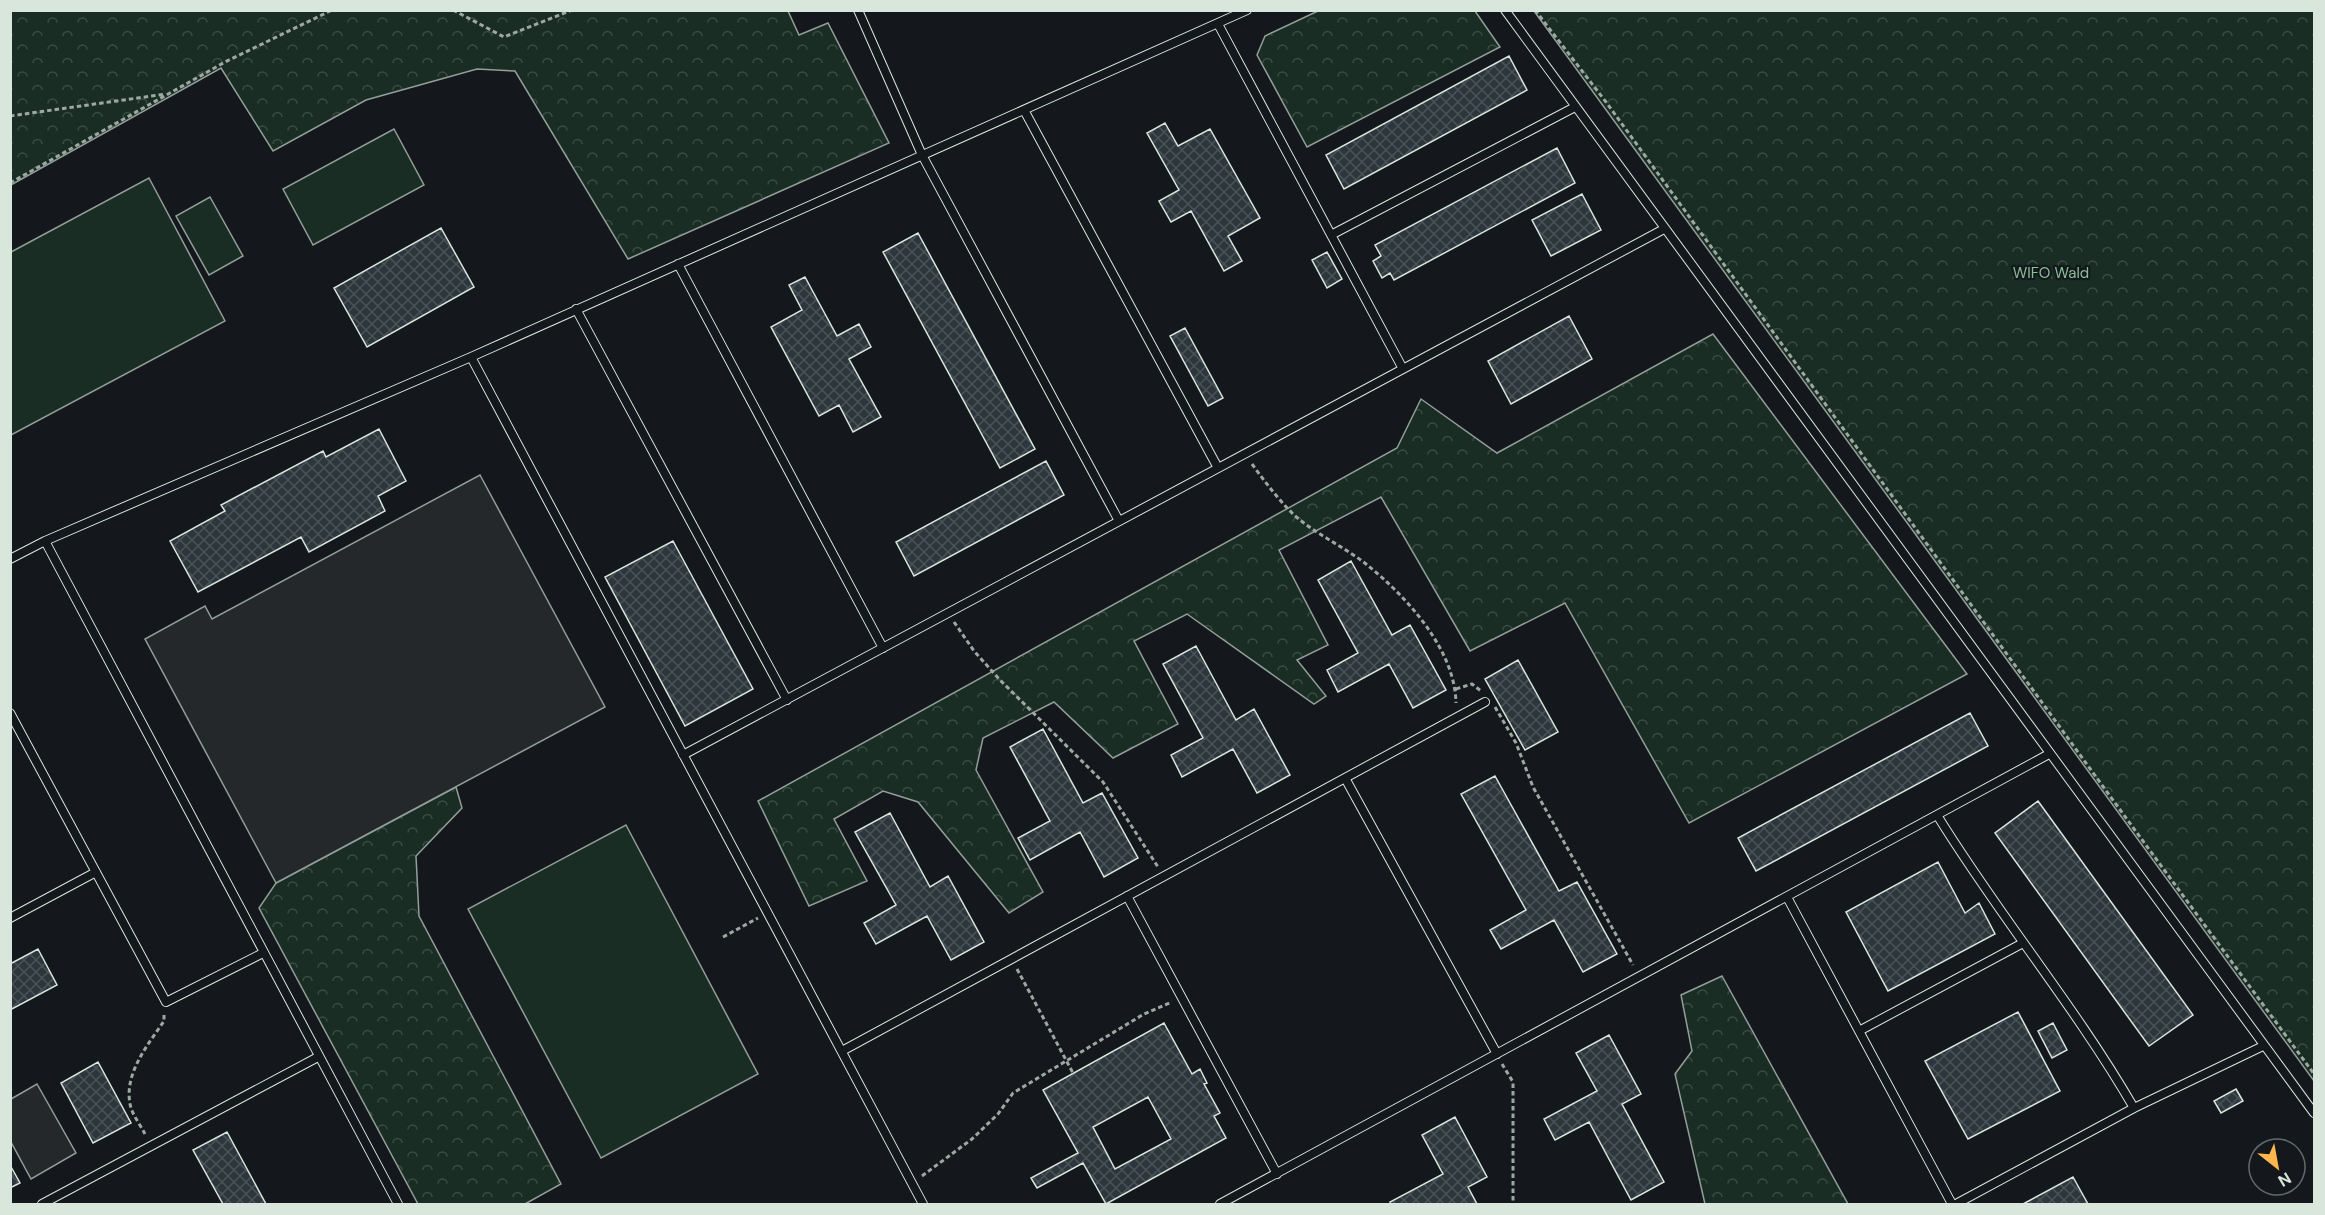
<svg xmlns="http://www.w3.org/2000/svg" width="2325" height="1215" font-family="'DM Sans',sans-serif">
<defs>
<pattern id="forest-crowns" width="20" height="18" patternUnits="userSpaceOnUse" patternTransform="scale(1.5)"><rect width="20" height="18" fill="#1a2d24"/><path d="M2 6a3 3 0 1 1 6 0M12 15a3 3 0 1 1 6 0" fill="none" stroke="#3b4b43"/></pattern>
<pattern id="building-cross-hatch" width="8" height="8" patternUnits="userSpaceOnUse" patternTransform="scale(1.5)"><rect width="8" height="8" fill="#2c363c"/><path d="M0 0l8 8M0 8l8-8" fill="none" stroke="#4a5358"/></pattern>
</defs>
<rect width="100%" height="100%" fill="#14181c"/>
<!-- green -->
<path fill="#1a2d24" stroke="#939e99" stroke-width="1.5" d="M394 129 424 185 313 245 283 189Z
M149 178 225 321 11 435V252Z
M210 197 243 256 209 275 176 216Z
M626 825 758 1074 601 1158 468 909Z"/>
<!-- forest -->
<path fill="url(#forest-crowns)" stroke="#939e99" stroke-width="1.5" d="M11 10 788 11 799 35 828 23 889 143 628 259 515 71 477 69 366 100 273 151 221 68 11 185Z
M1320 10 1475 11 1500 47 1307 147 1257 55 1265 36Z
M1534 11H2314V1081Z
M1713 334 1967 674 1689 823 1565 603 1470 651 1381 497 1279 550 1328 645 1297 660 1326 696 1314 704 1187 614 1134 641 1178 724 1113 758 1054 702 983 738 976 770 1043 892 1009 913 918 802 883 791 834 819 867 881 809 906 758 801 1397 448 1421 399 1497 453Z
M456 787 462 808 416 856 419 916 561 1184 525 1204H418L259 908 276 883Z
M1722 976 1848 1204H1705L1675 1074 1692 1051 1681 995Z"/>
<!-- parking -->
<path fill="#24282b" stroke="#939e99" stroke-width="1.5" d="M480 475 605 707 276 883 145 639 205 606 212 619Z
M37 1084 76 1153 31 1179 11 1142V1099Z"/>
<!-- building -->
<path fill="url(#building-cross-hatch)" stroke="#d8e6dc" stroke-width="1.5" fill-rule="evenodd" d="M1509 56 1527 90 1344 189 1326 155Z
M1165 123 1178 146 1210 129 1260 218 1228 236 1242 261 1224 271 1191 211 1171 222 1159 201 1179 190 1147 133Z
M1557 148 1575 183 1394 280 1390 273 1382 278 1373 261 1381 256 1375 245Z
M1582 194 1601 230 1551 256 1532 220Z
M441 228 474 287 367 347 334 288Z
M918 233 1035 449 1000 468 883 252Z
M1327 252 1342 279 1327 288 1312 260Z
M805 277 837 336 859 324 871 347 849 359 881 417 853 432 839 405 819 416 771 327 802 310 789 285Z
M1569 316 1592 359 1511 404 1488 361Z
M1185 328 1223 398 1208 406 1170 336Z
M379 429 406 481 378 496 385 511 309 552 301 537 198 592 170 541 225 511 221 505 323 451 326 457Z
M1046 461 1064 495 914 576 896 542Z
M673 541 753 689 685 726 605 577Z
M1351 561 1392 635 1410 625 1446 690 1413 708 1389 664 1338 692 1327 670 1358 653 1318 580Z
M1196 646 1236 720 1254 709 1290 775 1257 793 1233 749 1182 777 1171 755 1203 738 1163 664Z
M1518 660 1558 732 1525 750 1485 679Z
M1970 713 1988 746 1756 871 1738 838Z
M1043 729 1083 803 1102 793 1138 858 1104 877 1080 832 1030 860 1018 838 1050 821 1010 747Z
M1495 776 1559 891 1577 882 1617 954 1583 972 1554 920 1501 949 1490 930 1526 910 1461 794Z
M2038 801 2193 1015 2149 1046 1995 833Z
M890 813 930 887 948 876 984 942 951 960 927 916 876 944 864 923 896 905 855 832Z
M1938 862 1965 913 1979 903 1995 934 1888 991 1846 912Z
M38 949 57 985 10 1010V964Z
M2018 1012 2060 1091 1968 1139 1925 1061Z
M1164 1023 1192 1074 1200 1069 1207 1083 1204 1084 1220 1113 1214 1116 1226 1138 1106 1204 1083 1163 1037 1188 1031 1178 1078 1153 1043 1090ZM1148 1097 1171 1139 1115 1169 1093 1127Z
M2053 1023 2067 1050 2052 1058 2038 1031Z
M1609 1035 1641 1094 1622 1104 1664 1182 1631 1200 1589 1122 1555 1140 1544 1119 1597 1091 1576 1053Z
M98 1062 131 1123 93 1143 61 1083Z
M2236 1089 2243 1101 2221 1113 2214 1101Z
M1455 1117 1487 1177 1468 1187 1477 1204H1391L1390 1202 1443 1174 1422 1135Z
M227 1132 266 1204H223L193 1150Z
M10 1165 20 1183 10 1188Z
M2073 1177 2088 1204H2023Z"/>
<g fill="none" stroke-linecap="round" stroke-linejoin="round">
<defs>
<path id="lane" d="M858 10 922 155 1119 521
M1505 10 2314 1113
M1218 24 1403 369
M1024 110 1218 468
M1331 235 1575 107
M678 264 883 648
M576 309 787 700
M471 357 923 1204
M45 541 398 1204
M10 559 45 541 471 357 1247 10
M10 713 166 1002 263 953
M683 755 1664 229
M1345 778 1497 1054
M1937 815C1999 916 2075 1006 2134 1108
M1127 896 1277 1174
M1787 897 1952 1204
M10 918 96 872
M1859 1031 2023 943
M842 1051 1485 702
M42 1204 318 1057
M1220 1204 2049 754
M1956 1204 2134 1108 2263 1046"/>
</defs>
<!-- lane casing -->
<use href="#lane" stroke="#d8e6dc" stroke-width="10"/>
<!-- path -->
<path stroke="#9da8a2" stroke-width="3" stroke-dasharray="4.5 3" stroke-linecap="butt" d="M453 10 504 37 572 10
M1535 10 1606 102 2107 792 2314 1074
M10 116 166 94
M10 183 225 62 332 10
M1252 464C1265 482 1278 499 1293 514 1315 534 1343 546 1366 564 1406 596 1455 649 1456 703
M954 622 974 651 1000 680 1103 782 1158 867
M1456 689 1472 684 1481 691
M1495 707 1516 743 1533 787 1633 965
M723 937 758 918
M1017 969 1073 1073
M1502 1064 1513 1082V1204
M145 1134C141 1126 134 1117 131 1108 122 1076 147 1046 164 1021V1015
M922 1176 972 1139 998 1114 1013 1093 1144 1014 1172 1002"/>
<!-- lane -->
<use href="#lane" stroke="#14181c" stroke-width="8"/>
</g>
<g text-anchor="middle" stroke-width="4.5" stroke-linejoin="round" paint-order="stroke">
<!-- park labels -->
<g font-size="15" fill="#8ac095" stroke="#14181c">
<text x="2051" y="278">WIFO Wald</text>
</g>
</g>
<!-- border -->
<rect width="2325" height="1215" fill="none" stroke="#d8e6dc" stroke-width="24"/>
<!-- north arrow -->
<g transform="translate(2277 1167) rotate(149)"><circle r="28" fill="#14181c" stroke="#626a69" stroke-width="1.5"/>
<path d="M0-4.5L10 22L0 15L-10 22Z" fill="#ffb74d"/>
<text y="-9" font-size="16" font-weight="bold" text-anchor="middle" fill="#d8e6dc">N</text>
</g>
</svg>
